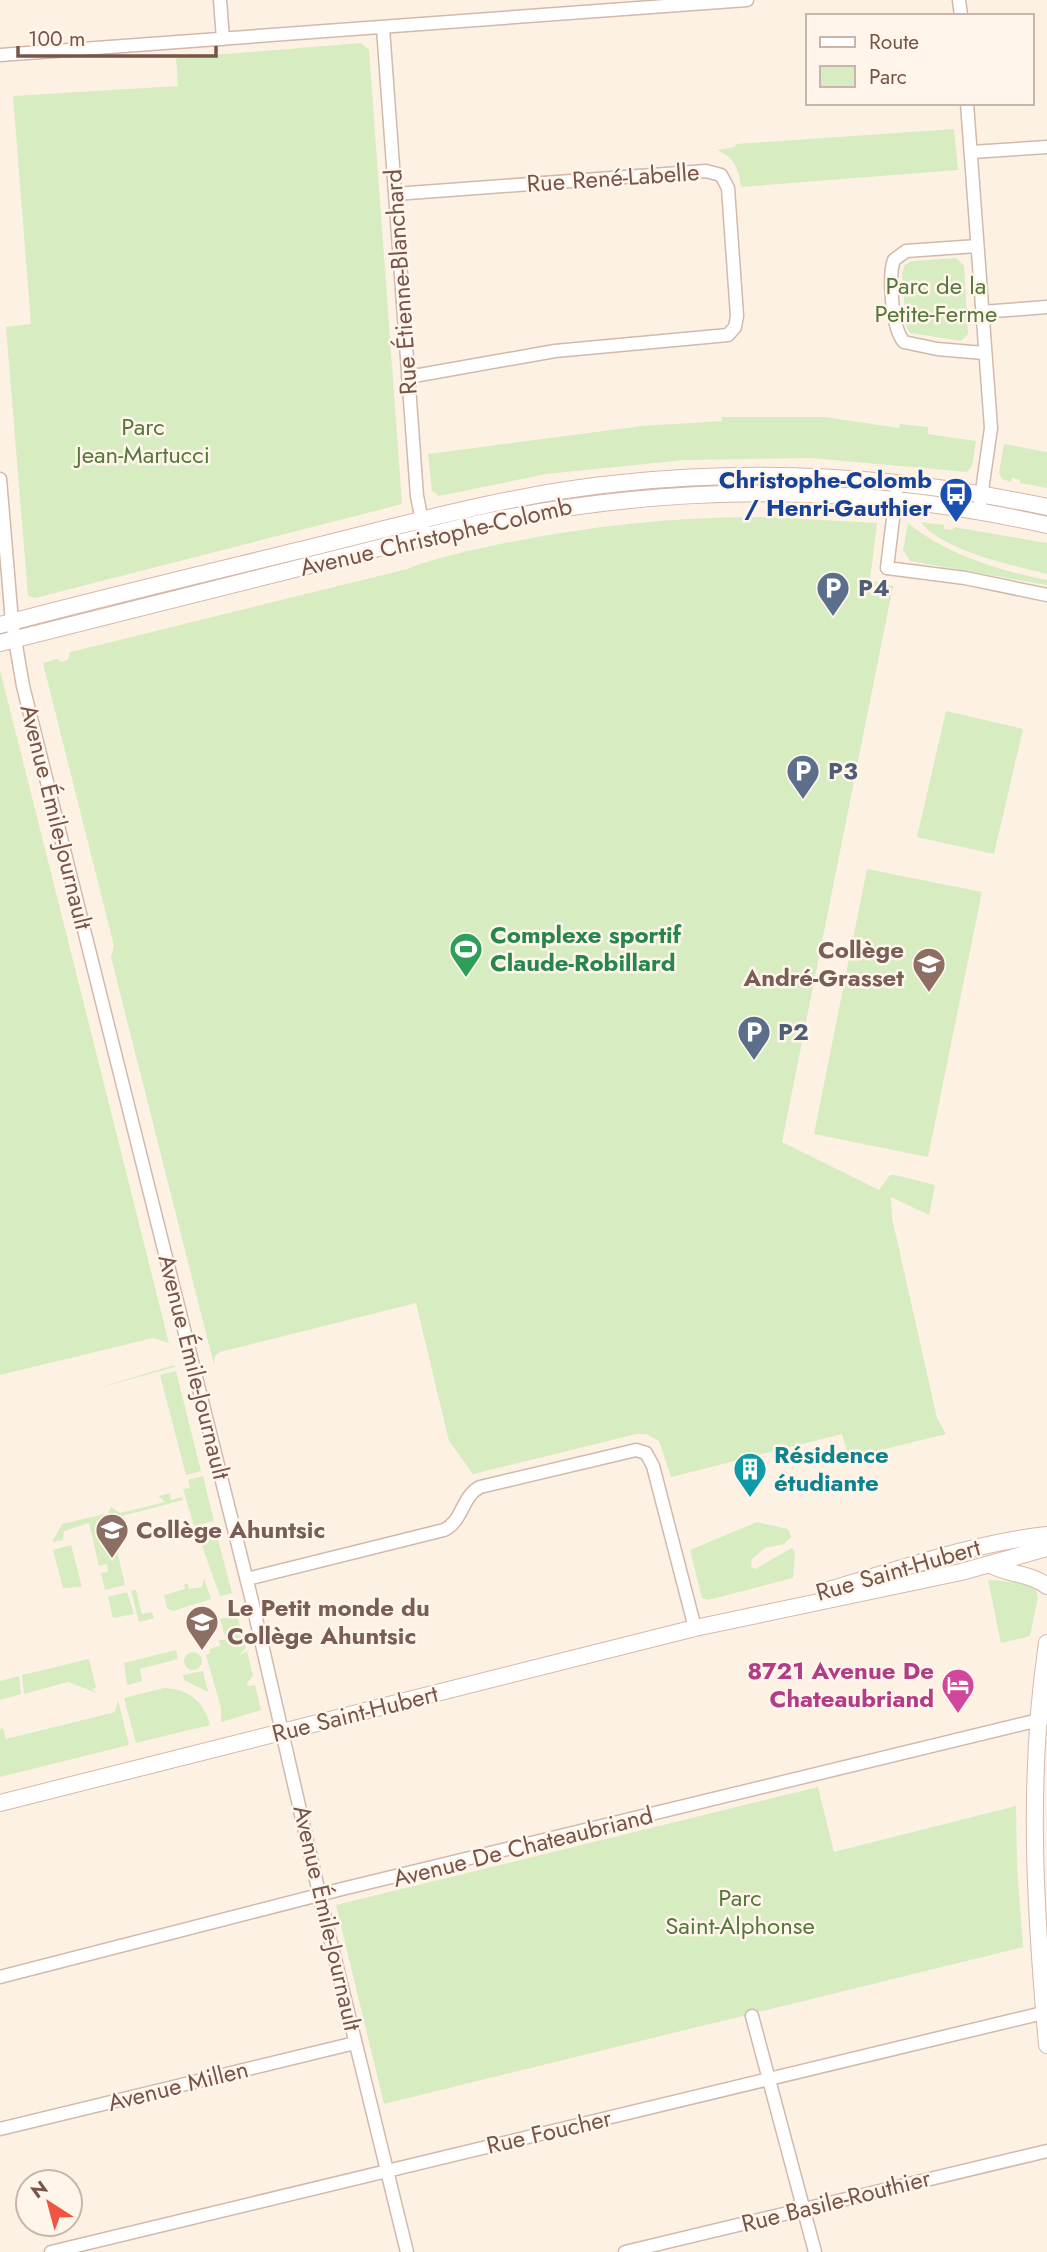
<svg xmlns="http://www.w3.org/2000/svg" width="1047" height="2252" font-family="Jost,sans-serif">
<rect width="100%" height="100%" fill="#fdf1e4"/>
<!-- green -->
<path fill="#d7ecc1" d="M361 43 369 50 402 504 35 598 28 596 6 327 31 324 13 96 178 86 176 58Z
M954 129 958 170 741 187C739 168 733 157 717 150L735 147 736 144Z
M956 258 964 266 968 334 961 341 910 333 906 326 902 273 905 265 912 261Z
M722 417H825L899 428 900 424 928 427V434L976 441 972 466 967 472 810 458 685 460 546 474 439 496 432 491 428 454 642 426 722 421Z
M1004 444 1047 452V488L1020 483V480L1012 478 1011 482 1002 479 999 473Z
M768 517 877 523 870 580 893 586 782 1142 879 1190 890 1175H895L935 1185 929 1215 891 1197 892 1218 937 1418 946 1434 849 1458 842 1434 671 1477 659 1441 646 1434H636L473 1474 449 1441 416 1303 220 1352 215 1356 214 1365 111 957 114 946 43 663 57 659 61 662 68 660 70 652 87 648 407 569C437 557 469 551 500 544 588 526 678 516 768 517Z
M921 522 944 525V529L952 530 954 527 1047 543V574C1015 566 940 550 921 522Z
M908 523C947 555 998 570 1047 580V585L910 561 903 550Z
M0 670 169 1343 153 1338 0 1375Z
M946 711 1023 729 994 854 917 837Z
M867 869 982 892 928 1157 814 1134Z
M174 1365 175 1367 95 1389Z
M176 1371 201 1471 186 1475 160 1375Z
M203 1476 214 1521 194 1526 183 1489 190 1488 188 1480Z
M170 1493 171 1500 182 1497 183 1500 118 1517 123 1537 119 1538 113 1528 117 1524 111 1525 108 1513 111 1507 120 1513 165 1502 159 1496Z
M104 1514 115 1542 125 1585 105 1590 101 1573 108 1572 107 1564 99 1566 89 1523 64 1531 63 1540 52 1542 62 1524Z
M757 1522 788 1529 791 1537 784 1544 765 1548 752 1559 751 1567 755 1569 792 1548 795 1552 793 1578 708 1600 702 1598 690 1550Z
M215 1528 232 1593 220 1596 197 1532Z
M71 1545 82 1587 63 1588 53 1550Z
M204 1578 211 1599 173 1611 167 1608 164 1595 185 1589 184 1584H188L189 1589 202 1587Z
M988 1580 1024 1583 1036 1590 1038 1597 1030 1636 1001 1643Z
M136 1590 142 1614 152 1612 154 1618 139 1622 131 1591Z
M127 1592 134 1614 113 1618 108 1597Z
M237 1615 246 1648 238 1656 247 1651 253 1676 247 1683 248 1686 255 1685 261 1710 221 1722V1708L206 1655 210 1653 209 1649 220 1646 219 1640H226L220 1619Z
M176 1650 178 1659 140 1669 142 1681 127 1685 124 1663Z
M184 1661a9 9 0 1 1 18 0a9 9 0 1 1-18 0Z
M89 1659 96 1688 92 1689 97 1693 68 1682 24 1694 22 1675Z
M203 1671 208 1692 184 1680 183 1675Z
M19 1676 21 1694 0 1700V1681Z
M164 1688C187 1688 205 1702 210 1725L136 1743 124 1698Z
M118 1700 129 1745 0 1777V1729L3 1728 6 1739 115 1712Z
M818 1787 834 1852 1016 1806 1017 1866 1023 1947 384 2104 336 1905Z"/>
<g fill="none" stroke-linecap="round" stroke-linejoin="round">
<defs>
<path id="street" d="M220 0 223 39
M959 0 961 16
M383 28 417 496 423 526
M0 55 747 0
M967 103 991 428 980 504
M971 152 1047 147
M395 194 706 171 721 175 728 188 737 316 735 327 728 335 555 351 408 377
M977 246 906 251 894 260C888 276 892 329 904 342L937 349 984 353
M982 312 1047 307
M0 479 12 622 23 686 252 1601 322 1906 407 2252
M896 494 887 568 965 578 1047 595
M247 1579 444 1530C463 1521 462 1496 480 1487L636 1450 646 1453 653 1466 695 1628
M0 1977 342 1889 1047 1718
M752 2016 815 2252
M0 2129 355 2043
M51 2252 1047 2012
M625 2252 1047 2151"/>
<path id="secondary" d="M0 625C105 597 211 572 317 546 417 521 518 493 621 483 764 468 907 477 1047 507
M0 643 462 527C655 484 854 481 1047 525
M991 1565C1009 1575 1030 1573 1047 1586
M829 1590C901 1569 973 1543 1047 1535
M1047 1643C1027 1778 1035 1910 1047 2045
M0 1803 695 1628 961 1572 1047 1548"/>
</defs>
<!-- street casing -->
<use href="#street" stroke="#d1b9ac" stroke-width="15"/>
<!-- secondary casing -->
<use href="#secondary" stroke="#d5b8a9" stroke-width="18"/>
<!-- street -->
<use href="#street" stroke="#fff" stroke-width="12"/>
<!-- secondary -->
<use href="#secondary" stroke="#fff" stroke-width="16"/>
</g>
<!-- icons -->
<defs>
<symbol id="bus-pin" viewBox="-11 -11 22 30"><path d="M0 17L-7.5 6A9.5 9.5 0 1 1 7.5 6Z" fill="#1a4fb4" stroke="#fff5eb"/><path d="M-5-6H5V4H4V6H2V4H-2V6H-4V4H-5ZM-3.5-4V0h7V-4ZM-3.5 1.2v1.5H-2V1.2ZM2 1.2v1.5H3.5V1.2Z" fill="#fff"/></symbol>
<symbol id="parking-pin" viewBox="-11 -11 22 30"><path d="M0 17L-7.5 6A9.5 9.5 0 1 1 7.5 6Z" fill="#5c6f8a" stroke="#fff5eb"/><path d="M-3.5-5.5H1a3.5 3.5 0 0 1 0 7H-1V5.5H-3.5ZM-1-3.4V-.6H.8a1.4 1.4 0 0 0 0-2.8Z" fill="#fff"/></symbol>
<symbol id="stadium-pin" viewBox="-11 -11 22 30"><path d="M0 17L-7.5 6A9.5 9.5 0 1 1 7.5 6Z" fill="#2e9e5b" stroke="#fff5eb"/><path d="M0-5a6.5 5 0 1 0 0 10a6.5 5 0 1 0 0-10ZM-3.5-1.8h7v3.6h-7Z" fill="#fff"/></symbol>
<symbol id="university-pin" viewBox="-11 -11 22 30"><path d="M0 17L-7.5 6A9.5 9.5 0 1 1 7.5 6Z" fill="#8d6e63" stroke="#fff5eb"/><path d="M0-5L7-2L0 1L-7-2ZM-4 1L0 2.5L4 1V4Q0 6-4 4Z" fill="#fff"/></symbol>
<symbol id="building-pin" viewBox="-11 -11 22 30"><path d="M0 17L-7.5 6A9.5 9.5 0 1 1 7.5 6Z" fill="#0f9aa8" stroke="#fff5eb"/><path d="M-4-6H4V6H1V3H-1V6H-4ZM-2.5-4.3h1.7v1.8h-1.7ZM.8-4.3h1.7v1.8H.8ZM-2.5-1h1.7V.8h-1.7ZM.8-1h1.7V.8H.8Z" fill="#fff"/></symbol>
<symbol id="school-pin" viewBox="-11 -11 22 30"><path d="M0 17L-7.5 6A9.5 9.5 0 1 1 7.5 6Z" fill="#8d6e63" stroke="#fff5eb"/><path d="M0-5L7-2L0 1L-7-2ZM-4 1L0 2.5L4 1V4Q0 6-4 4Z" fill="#fff"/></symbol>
<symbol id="hotel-pin" viewBox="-11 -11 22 30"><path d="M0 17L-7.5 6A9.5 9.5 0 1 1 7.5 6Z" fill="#d1479c" stroke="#fff5eb"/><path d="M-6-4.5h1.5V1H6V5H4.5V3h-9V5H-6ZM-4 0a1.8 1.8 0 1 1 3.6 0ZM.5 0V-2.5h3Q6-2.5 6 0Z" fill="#fff"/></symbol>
</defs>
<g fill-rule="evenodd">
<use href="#bus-pin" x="937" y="475" width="38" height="52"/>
<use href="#parking-pin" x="814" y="569" width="38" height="52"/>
<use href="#parking-pin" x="784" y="752" width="38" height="52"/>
<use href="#stadium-pin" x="447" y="930" width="38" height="52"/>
<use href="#university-pin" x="910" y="945" width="38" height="52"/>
<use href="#parking-pin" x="735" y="1013" width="38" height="52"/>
<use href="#building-pin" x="731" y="1450" width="38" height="52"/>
<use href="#university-pin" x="93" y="1511" width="38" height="52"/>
<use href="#school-pin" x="183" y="1603" width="38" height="52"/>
<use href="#hotel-pin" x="939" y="1666" width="38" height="52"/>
</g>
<g text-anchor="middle" stroke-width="5" stroke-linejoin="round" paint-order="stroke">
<!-- street labels -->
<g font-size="24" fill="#775448" stroke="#fff5eb">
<text transform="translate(613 178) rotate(-4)" y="8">Rue René-Labelle</text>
<text transform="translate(401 282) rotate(-94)" y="8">Rue Étienne-Blanchard</text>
<text transform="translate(436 537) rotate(-13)" y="8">Avenue Christophe-Colomb</text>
<text transform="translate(56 817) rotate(76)" y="8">Avenue Émile-Journault</text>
<text transform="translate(194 1367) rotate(76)" y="8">Avenue Émile-Journault</text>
<text transform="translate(898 1570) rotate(-16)" y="8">Rue Saint-Hubert</text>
<text transform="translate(355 1714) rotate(-14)" y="8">Rue Saint-Hubert</text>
<text transform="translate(523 1847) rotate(-14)" y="8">Avenue De Chateaubriand</text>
<text transform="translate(327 1918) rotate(77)" y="8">Avenue Émile-Journault</text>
<text transform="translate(178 2086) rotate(-14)" y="8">Avenue Millen</text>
<text transform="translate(549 2132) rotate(-13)" y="8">Rue Foucher</text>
<text transform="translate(836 2201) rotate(-14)" y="8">Rue Basile-Routhier</text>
</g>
<!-- park labels -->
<g font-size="24" fill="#54783c" stroke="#fff5eb">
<text x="936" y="294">Parc de la<tspan x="936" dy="28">Petite-Ferme</tspan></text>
<text x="143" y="435">Parc<tspan x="143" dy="28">Jean-Martucci</tspan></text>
<text x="740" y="1906">Parc<tspan x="740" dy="28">Saint-Alphonse</tspan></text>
</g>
<!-- transit labels -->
<g font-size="24" font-weight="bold" fill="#164399" stroke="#fff5eb" text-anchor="end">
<text x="932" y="488">Christophe-Colomb<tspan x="932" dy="28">/ Henri-Gauthier</tspan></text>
</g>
<!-- service labels -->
<g font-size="24" font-weight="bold" fill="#4e5e75" stroke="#fff5eb" text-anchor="start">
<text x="858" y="596">P4</text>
<text x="828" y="779">P3</text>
<text x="778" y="1040">P2</text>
</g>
<!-- leisure labels -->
<g font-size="24" font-weight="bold" fill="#27864d" stroke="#fff5eb" text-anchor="start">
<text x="490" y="943">Complexe sportif<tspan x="490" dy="28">Claude-Robillard</tspan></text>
</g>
<!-- education labels -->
<g font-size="24" font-weight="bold" fill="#785e54" stroke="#fff5eb" text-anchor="start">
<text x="904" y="958" text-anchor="end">Collège<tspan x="904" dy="28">André-Grasset</tspan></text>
<text x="136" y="1538">Collège Ahuntsic</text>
<text x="227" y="1616">Le Petit monde du<tspan x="227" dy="28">Collège Ahuntsic</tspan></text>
</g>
<!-- culture labels -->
<g font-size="24" font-weight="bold" fill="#0d838f" stroke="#fff5eb" text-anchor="start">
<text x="774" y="1463">Résidence<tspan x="774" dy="28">étudiante</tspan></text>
</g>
<!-- hotel labels -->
<g font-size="24" font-weight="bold" fill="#b23c85" stroke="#fff5eb" text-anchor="end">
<text x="934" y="1679">8721 Avenue De<tspan x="934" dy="28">Chateaubriand</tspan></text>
</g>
</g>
<!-- legend -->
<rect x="806" y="14" width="228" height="91" fill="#fff5eb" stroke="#c9b5aa" stroke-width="2"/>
<rect x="820" y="37" width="35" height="10" fill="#ffffff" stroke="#c9b5aa" stroke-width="2"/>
<text x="869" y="49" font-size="21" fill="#775448">Route</text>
<rect x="820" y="66" width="35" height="21" fill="#d7ecc1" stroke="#c9b5aa" stroke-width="2"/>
<text x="869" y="84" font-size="21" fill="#775448">Parc</text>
<!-- north arrow -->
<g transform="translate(49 2203) rotate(324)"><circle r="33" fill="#fff5eb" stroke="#c9b5aa" stroke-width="2"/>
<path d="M0-5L12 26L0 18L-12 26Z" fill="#ee5642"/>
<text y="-10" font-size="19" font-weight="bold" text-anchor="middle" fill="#775448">N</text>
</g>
<!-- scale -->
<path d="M18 46v10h198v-10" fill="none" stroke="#775448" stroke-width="3.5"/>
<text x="28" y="46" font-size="21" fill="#775448" stroke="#fff5eb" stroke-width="5" paint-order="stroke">100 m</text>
</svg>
